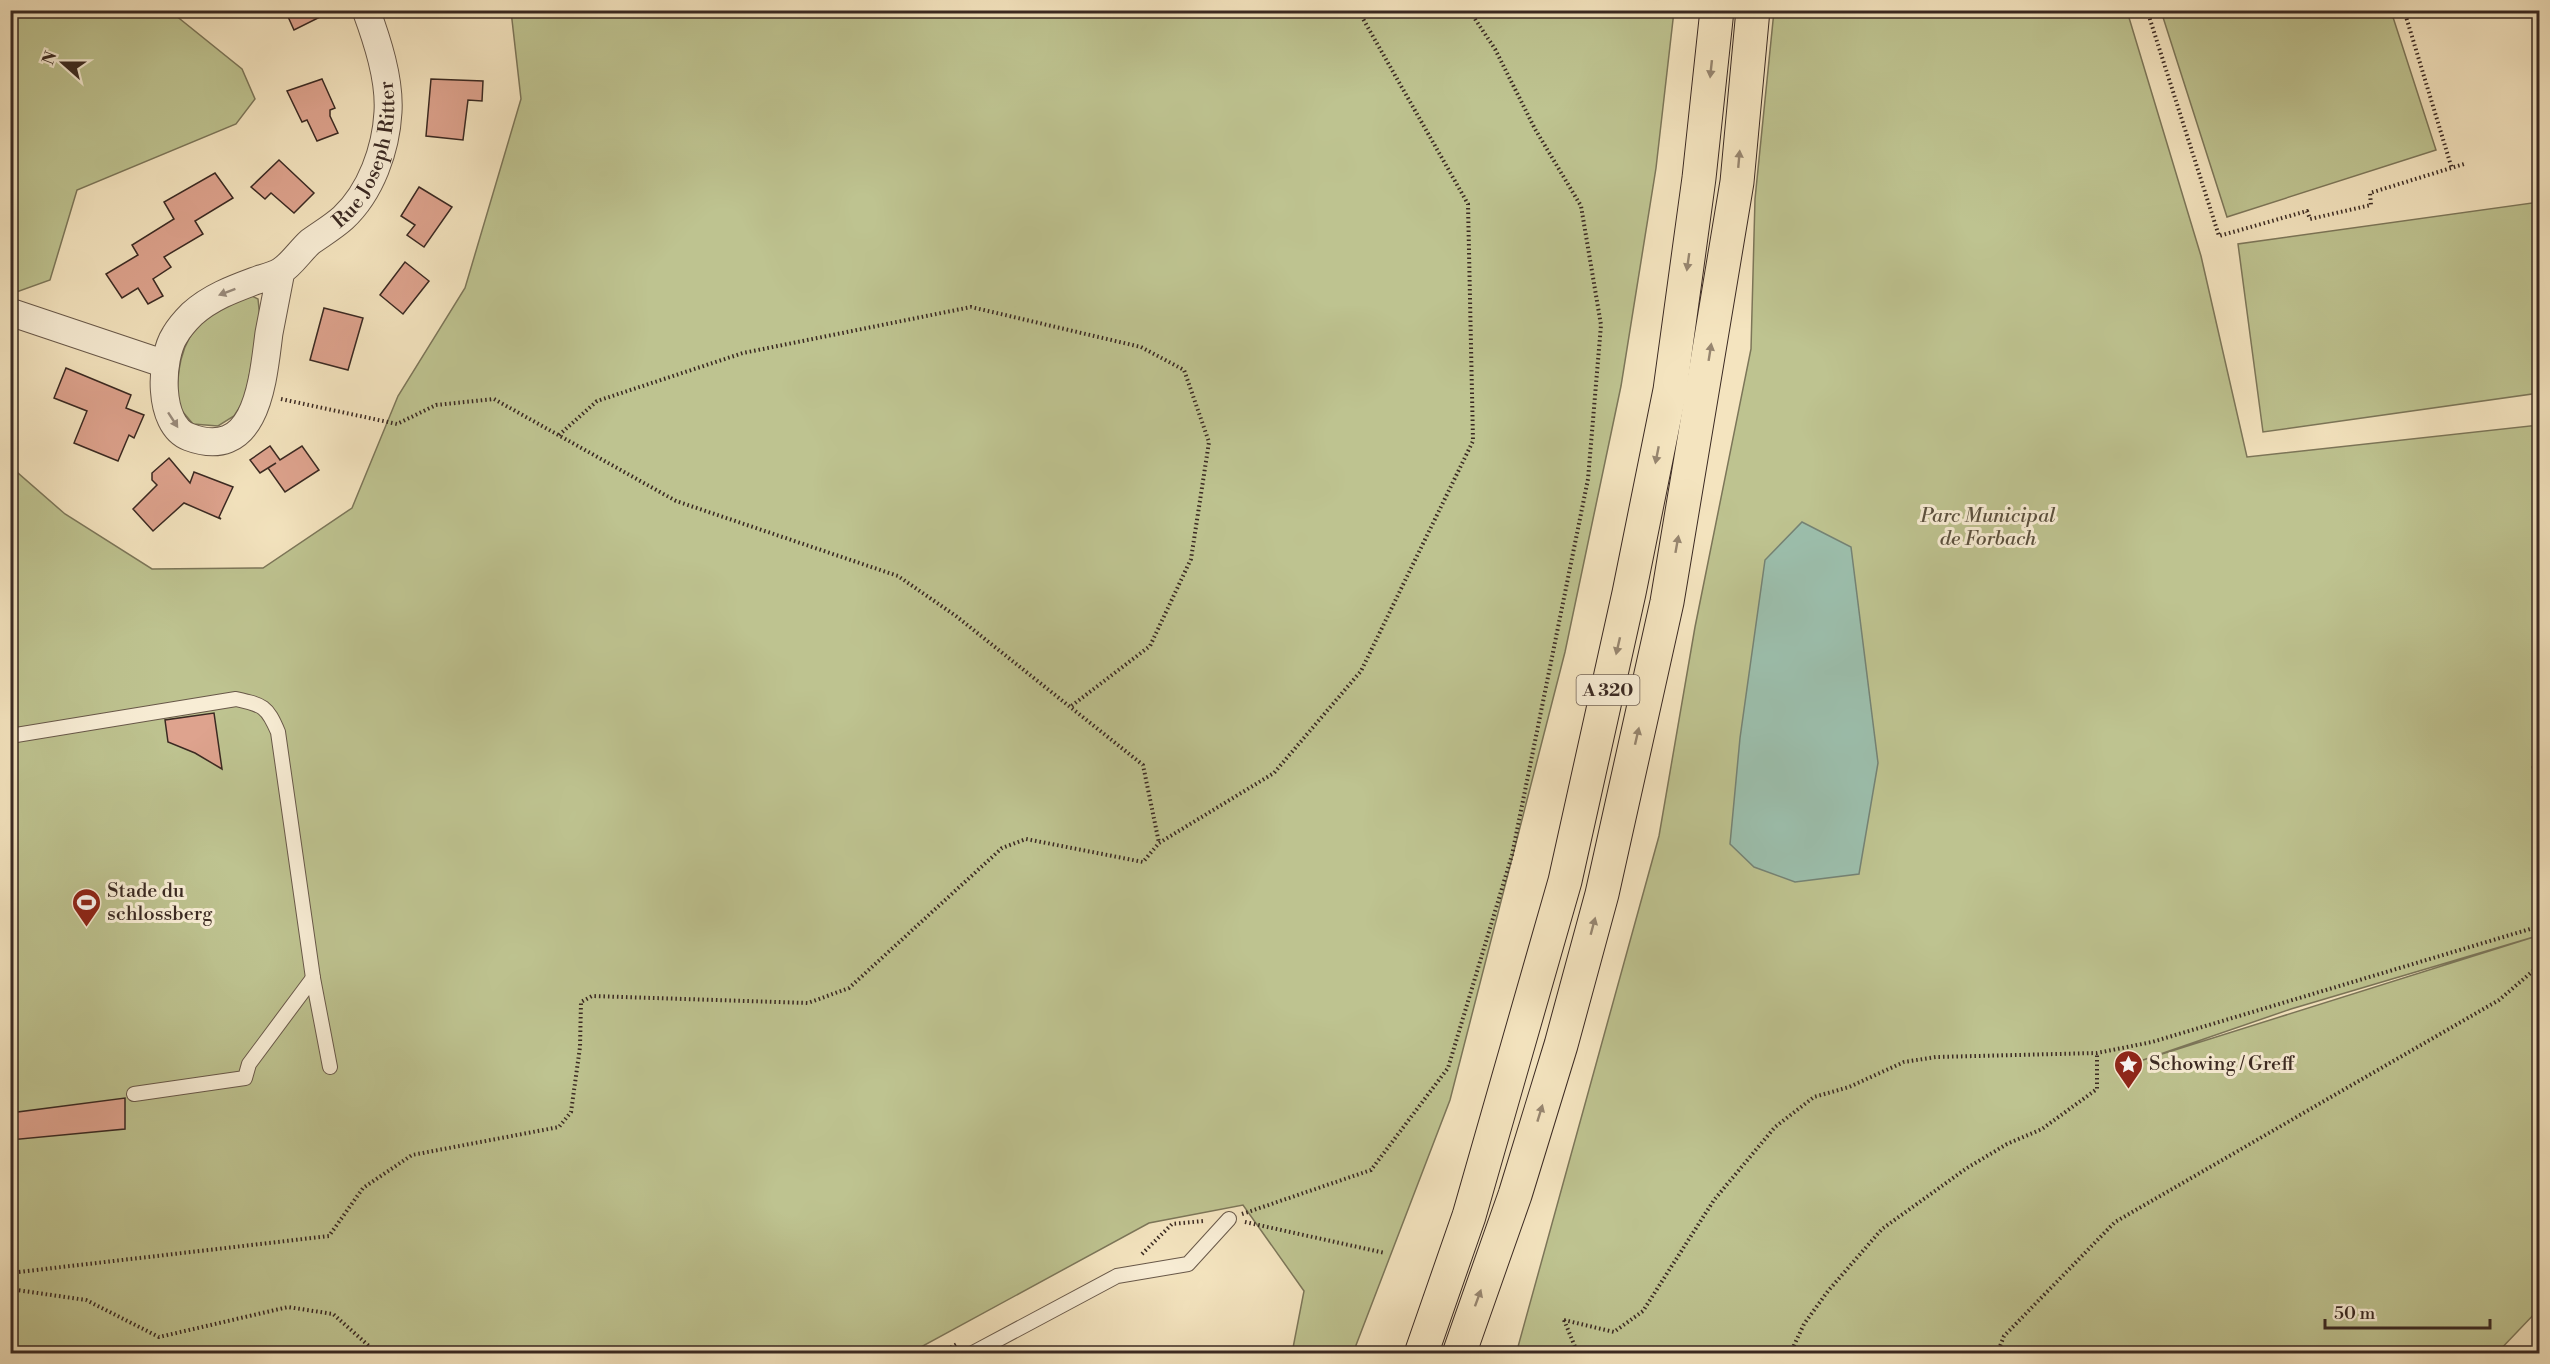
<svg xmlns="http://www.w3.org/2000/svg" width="2550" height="1364" font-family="'Libre Bodoni',serif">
<rect width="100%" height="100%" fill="#f4e4bf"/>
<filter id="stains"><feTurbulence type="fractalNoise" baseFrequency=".00333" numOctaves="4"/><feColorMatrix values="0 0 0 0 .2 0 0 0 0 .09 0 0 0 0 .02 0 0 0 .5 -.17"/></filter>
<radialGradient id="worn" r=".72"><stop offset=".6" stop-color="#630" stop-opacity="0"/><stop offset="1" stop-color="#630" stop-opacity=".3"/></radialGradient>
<g fill="#bec390" stroke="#7c7659" stroke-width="1.5" fill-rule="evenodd">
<path d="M11,10L170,11L242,69L255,99L236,124L77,190L50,280L11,294Z"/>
<path d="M511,11H1674L1656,168L1621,386L1565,652L1450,1100L1353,1353H1292L1304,1291L1243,1205L1149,1223L910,1353H11V467L65,514L152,569L263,568L352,508L398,396L465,288L521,99Z"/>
<path d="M1774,11H2127L2201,256L2247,457L2539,425L2540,765L2532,767L2540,791L2539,1309L2496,1354H1516L1659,836L1695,627L1751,349L1755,199ZM2537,936L2143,1060L2291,1009Z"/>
<path d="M2161,11H2391L2436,150L2227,217Z"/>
<path d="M2539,202V393L2263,432L2238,244Z"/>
<path d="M248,294L258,299L260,318L245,399L234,416L218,426L193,424L177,405C177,375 179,342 203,321C215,310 234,302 248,294Z"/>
</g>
<path fill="#9cbfad" stroke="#758375" stroke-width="1.5" d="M1802,522L1851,547L1878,763L1859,874L1795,882L1754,867L1730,844L1740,738L1765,560Z"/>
<g fill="#dea38e" stroke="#3a2922" stroke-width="1.5">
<path d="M285,10H334L294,30Z"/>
<path d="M322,79L335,108L330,110V116L338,133L317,141L307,120L302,122L287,91Z"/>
<path d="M431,79L483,81L482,101L468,100L463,140L426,136Z"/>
<path d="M279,160L314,193L294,213L271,193L265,199L251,187Z"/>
<path d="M215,173L233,198L195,221L203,234L164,257L171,267L153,279L163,296L148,304L138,288L122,298L106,274L138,255L132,245L174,219L164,202Z"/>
<path d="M419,187L452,207L424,247L407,235L415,225L401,216Z"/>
<path d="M405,262L429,281L403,314L380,295Z"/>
<path d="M324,308L363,318L348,370L310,360Z"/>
<path d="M66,368L131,395L126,408L144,415L134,438L129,435L118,461L74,443L87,411L54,398Z"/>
<path d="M270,446L280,460L302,446L319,470L285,492L268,468L276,463L260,473L250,460Z"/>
<path d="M169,458L190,483L194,472L233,487L219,517L221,519L184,503L153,531L133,509L157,485L152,480V473Z"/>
<path d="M214,713L222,769L195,753L168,742L165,720Z"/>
<path d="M125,1098V1129L10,1140V1113Z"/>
</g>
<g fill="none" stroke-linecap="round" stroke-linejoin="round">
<defs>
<g id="service">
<path d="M10,736L236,699C263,705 267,706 278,732L313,978L330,1067"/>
<path d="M134,1094L245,1078L249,1064L313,978"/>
<path d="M971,1354L1117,1276L1188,1264L1229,1219"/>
</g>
<g id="minor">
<path id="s1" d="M281,271C277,292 273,313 269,333C263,378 258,463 189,437C157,425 160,358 175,335C179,328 186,320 192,314C212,296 236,288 260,279C267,277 275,275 281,271C292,264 300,251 310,242C321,234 333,227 343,218C371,192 386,149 388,112C390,79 377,40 366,10"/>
<path d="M10,312L165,364"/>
</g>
<g id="motorway">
<path d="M1421,1354L1469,1216L1565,881L1629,593L1670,390L1699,178L1717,10"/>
<path d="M1459,1354L1515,1195L1561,1045L1602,894L1667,602L1737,182L1753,10"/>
</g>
</defs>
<use href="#service" stroke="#685849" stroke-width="16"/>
<use href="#minor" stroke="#685849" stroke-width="29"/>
<use href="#motorway" stroke="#3a2922" stroke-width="35"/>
<g stroke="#3a2922" stroke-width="4" stroke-dasharray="1.5 3" stroke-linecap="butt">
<path d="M2147,10L2219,236L2307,211L2310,219L2371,205L2370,193L2464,164"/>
<path d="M2404,10L2452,169"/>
<path d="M281,399L397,424L436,405L494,399L676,501L898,576L956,616L1143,765L1159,843"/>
<path d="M559,435L597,401L743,353L971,307L1141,347L1184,370L1209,442L1191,559L1150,646L1070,707"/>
<path d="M1242,1214L1371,1170L1448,1068L1512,855L1588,479L1601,325L1581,206L1535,129L1495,49L1469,10"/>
<path d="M1245,1222L1385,1253"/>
<path d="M1142,1254L1172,1224L1203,1221"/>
<path d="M10,1273L329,1236L363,1188L412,1155L559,1127L571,1112L580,1047L581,1002L592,996L808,1003L849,988L1002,848L1026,839L1143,862L1159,843L1274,773L1361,671L1473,441L1468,204L1358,10"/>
<path d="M10,1289L86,1300L159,1337L288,1307L333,1314L378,1354"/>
<path d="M1564,1320L1614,1332L1643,1311L1714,1200L1775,1127L1814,1097L1849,1087L1904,1062L1936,1057L2097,1053L2152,1042L2540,926"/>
<path d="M1564,1320L1578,1354"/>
<path d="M939,1354L957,1344"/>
<path d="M1790,1354L1804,1324L1828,1291L1882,1229L1967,1168L2007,1144L2042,1129L2097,1089V1053"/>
<path d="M1997,1354L2004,1336L2115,1222L2499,1000L2540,965"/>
</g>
<use href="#service" stroke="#f8edd5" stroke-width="14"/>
<use href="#minor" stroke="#f8edd5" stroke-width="27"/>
<use href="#motorway" stroke="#f4e4bf" stroke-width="33"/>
</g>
<defs><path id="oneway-solid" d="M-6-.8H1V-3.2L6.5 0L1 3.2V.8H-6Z" transform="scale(1.5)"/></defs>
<g fill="#978670">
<use href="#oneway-solid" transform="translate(1711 69) rotate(96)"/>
<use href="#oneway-solid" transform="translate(1739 159) rotate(-85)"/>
<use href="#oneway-solid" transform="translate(1688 262) rotate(98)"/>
<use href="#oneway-solid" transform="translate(1710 352) rotate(-81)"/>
<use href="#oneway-solid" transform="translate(1657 455) rotate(101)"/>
<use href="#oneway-solid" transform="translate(1677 544) rotate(-80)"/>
<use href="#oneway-solid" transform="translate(1618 646) rotate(103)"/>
<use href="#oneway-solid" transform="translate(1637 736) rotate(-77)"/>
<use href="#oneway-solid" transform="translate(1593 926) rotate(-75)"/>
<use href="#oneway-solid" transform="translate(1540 1113) rotate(-73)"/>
<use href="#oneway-solid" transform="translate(1478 1298) rotate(-70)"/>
</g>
<g fill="#998b7c">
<use href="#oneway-solid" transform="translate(227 292) rotate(159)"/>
<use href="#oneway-solid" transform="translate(173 420) rotate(57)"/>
</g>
<defs>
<symbol id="stadium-pin" viewBox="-11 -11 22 30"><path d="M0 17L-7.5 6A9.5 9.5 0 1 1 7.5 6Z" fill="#8f2418" stroke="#f8edd5"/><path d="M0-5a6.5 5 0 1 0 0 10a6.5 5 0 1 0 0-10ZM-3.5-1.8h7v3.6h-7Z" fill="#fff"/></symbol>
<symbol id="sight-pin" viewBox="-11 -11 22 30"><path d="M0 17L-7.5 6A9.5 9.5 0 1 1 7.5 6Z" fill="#8f2418" stroke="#f8edd5"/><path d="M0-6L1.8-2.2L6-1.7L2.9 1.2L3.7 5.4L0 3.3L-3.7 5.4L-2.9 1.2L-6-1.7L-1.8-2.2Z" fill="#fff"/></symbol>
</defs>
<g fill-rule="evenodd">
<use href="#stadium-pin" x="70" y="886" width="33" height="45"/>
<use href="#sight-pin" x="2112" y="1048" width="33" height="45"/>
</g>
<g text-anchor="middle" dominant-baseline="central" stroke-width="6" stroke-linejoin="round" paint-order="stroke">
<rect fill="#f8edd5" stroke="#736458" stroke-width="1.5" x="1576.5" y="675" width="63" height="30" rx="4.5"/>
<g font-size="18" font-weight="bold" fill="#3a2922">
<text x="1608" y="690">A 320</text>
</g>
<g font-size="20" fill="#3a2922" stroke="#f8edd5">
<text stroke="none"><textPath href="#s1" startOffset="612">Rue Joseph Ritter</textPath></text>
</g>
<g font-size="20" font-style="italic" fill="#5b503e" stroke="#f8edd5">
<text x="1988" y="516">Parc Municipal<tspan x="1988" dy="23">de Forbach</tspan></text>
</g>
<g font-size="20" fill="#3a2922" stroke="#f8edd5" text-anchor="start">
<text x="107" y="891">Stade du<tspan x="107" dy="23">schlossberg</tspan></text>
<text x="2149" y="1064">Schowing / Greff</text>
</g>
</g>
<rect width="2550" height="1364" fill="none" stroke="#f4e4bf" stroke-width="36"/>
<rect x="12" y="12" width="2526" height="1340" fill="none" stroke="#3a2922" stroke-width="3"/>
<rect x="18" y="18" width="2514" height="1328" fill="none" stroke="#3a2922" stroke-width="1.5"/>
<g transform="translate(63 63) rotate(291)" stroke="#f8edd5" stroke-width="4.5" paint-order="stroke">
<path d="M0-4.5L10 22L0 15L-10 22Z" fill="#3a2922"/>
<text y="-9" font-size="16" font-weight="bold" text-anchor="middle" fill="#3a2922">N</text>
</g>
<path d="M2325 1319v9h165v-9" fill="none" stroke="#3a2922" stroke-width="3"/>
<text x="2334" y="1319" font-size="18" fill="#3a2922" stroke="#f8edd5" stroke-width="4.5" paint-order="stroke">50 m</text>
<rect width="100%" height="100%" filter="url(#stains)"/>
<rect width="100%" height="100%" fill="url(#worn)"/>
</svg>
